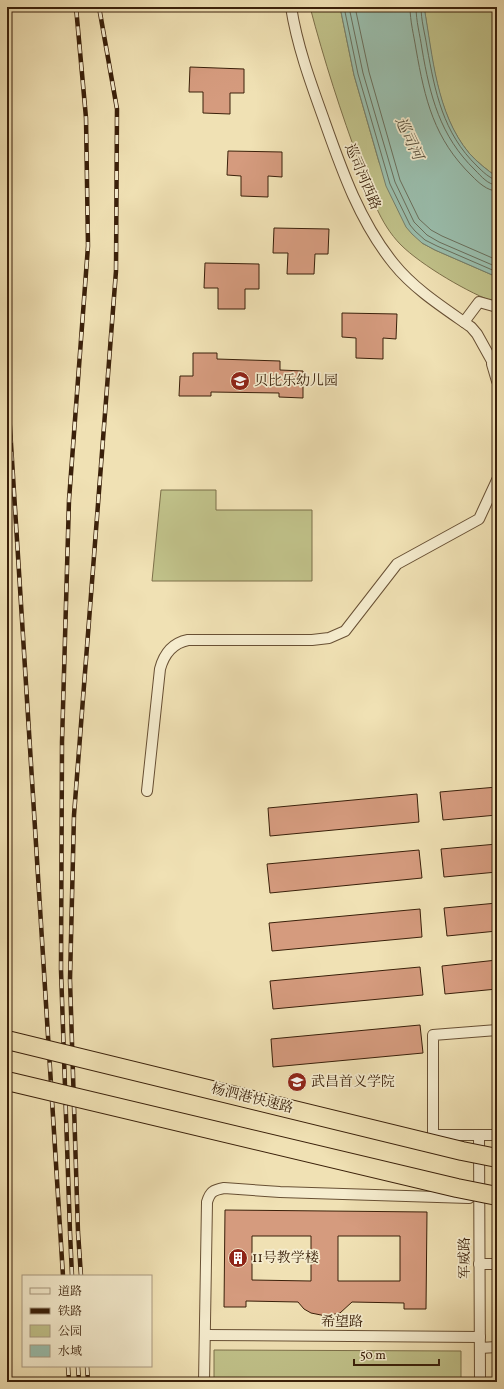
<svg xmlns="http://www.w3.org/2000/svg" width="504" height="1389" font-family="Vollkorn,'Noto Serif SC',serif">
<rect width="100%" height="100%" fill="#f0e1b4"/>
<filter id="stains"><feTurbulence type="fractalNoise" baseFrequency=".005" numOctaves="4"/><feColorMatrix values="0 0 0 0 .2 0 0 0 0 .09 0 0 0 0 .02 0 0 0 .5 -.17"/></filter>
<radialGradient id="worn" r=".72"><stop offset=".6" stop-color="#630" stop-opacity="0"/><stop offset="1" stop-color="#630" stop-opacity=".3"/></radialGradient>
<g fill="#c0c189" stroke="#7d704a">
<path d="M310,7H340L354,75L379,162L422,243L435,250L497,277V303C470,294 421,265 401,245C379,223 370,192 360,164C341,113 324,60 310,7Z"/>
<path d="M424,7H497V177C487,170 477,162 469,153C436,114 432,55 424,7Z"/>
<path d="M161,490H216V510H312V581H152Z"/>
<path d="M214,1350L461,1351V1382H214Z"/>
</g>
<path fill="#9abead" stroke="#747f6c" d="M340,7H424C433,56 436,113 469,153C477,162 487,170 497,177V277L435,250L422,243L412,234L406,227L386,186L354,75Z"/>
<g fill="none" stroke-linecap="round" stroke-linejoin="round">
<g stroke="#6a6f5c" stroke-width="1">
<path d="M344,7L358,74L390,184L410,225L415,231L425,240L437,246L497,272"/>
<path d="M349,7L363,73L395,182L414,222L427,235L439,242L497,267"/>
<path d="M355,7L369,72L400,180L419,219L431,230L442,236L497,260"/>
<path d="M410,7C410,21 414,36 416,49C425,100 434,139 472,176C478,182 487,191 497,191"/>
<path d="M416,7C416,21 420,35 422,49C430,96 440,136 475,170C481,176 488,185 497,185"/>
<path d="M421,7C421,20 425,34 427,47C435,92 443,133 477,166C482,171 490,179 497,180"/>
</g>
</g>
<g fill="#d59b7e" stroke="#3a200a" fill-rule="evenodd">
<path d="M190,67L244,69V93H230V114L203,113V92H189Z"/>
<path d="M228,151L282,152V177L268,176V197L241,196V176L227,175Z"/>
<path d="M274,228L329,229L328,254H315L314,274H287L288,253H273Z"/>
<path d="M205,263L259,264V289H245V309H218V288H204Z"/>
<path d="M342,313L397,314L396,339L383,338V359L356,358V338L342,337Z"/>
<path d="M193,353H217V359L280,361V370L303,371V398L279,397V393L211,392V396H179L180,376H193Z"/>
<path d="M497,787V815L443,820L440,792Z"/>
<path d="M417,794L419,822L270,836L268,808Z"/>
<path d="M497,844V872L444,877L441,849Z"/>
<path d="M419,850L422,878L270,893L267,864Z"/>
<path d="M497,903V931L447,936L444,908Z"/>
<path d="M420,909L422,937L272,951L269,923Z"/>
<path d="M497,960V989L445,994L442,966Z"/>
<path d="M420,967L423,995L273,1009L270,981Z"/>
<path d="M420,1025L423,1053L273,1067L271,1039Z"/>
<path d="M225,1210L427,1212L426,1309H404V1303L352,1302L340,1313L326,1316L311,1313L304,1309L298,1302L246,1301V1307H224ZM252,1236H311V1281L252,1280ZM338,1236H400V1281H338Z"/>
</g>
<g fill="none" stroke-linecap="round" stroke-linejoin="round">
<defs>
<g id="street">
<path d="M291,7C297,45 310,81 323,117C341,168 359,221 394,264C414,289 444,308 471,327L477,334L497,370"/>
<path d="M464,322L479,302L497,307"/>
<path d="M492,364L497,381"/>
<path d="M147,791L160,669C164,654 173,643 188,640H312L329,638L345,631L397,564L479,519L497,480"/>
<path d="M497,1030L433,1035V1135H497"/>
<path d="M479,1135L480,1382"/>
<path d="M479,1264H497"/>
<path d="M205,1335L480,1337"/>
<path d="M480,1348L497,1347"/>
<path d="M204,1382L207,1202C210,1192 213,1190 224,1188L280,1192L469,1198"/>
</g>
</defs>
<use href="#street" stroke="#685034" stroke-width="12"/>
<use href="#street" stroke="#f5ecce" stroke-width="10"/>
<defs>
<g id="rail">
<path d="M7,380L63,1276"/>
<path d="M72,1276L70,1232L61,970L62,742L69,500L88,246L86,118L76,7"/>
<path d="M81,1276L78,1232L70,980L74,815L116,271L117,109L99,7"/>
<path d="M68,1366L69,1382"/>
<path d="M78,1366L79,1382"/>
<path d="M87,1366L88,1382"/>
</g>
</defs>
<use href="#rail" stroke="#3a200a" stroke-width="4.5"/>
<use href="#rail" stroke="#f5ecce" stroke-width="3" stroke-dasharray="9" stroke-linecap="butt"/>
<defs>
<g id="highway-bridge">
<path d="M7,1040L462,1151L497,1158"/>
<path d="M7,1081L457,1188L497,1196"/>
</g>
</defs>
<use href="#highway-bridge" stroke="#3a200a" stroke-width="20" stroke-linecap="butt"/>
<use href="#highway-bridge" stroke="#f0e1b4" stroke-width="18"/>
</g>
<defs>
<symbol id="school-disc" viewBox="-11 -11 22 22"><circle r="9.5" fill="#8f2418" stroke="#f5ecce"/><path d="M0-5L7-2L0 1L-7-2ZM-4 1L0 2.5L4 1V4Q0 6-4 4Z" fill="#fff"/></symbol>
<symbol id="university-disc" viewBox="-11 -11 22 22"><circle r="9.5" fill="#8f2418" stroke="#f5ecce"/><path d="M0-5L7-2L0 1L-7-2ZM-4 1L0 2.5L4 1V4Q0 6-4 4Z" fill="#fff"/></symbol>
<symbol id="building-disc" viewBox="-11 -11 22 22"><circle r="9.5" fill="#8f2418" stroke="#f5ecce"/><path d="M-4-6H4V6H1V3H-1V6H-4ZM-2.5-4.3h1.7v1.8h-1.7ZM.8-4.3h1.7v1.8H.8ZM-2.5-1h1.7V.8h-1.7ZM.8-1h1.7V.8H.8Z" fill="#fff"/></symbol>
</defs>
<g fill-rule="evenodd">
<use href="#school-disc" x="229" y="370" width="22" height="22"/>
<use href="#university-disc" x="286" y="1071" width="22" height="22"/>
<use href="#building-disc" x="227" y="1247" width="22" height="22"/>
</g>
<g text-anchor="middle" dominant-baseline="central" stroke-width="3.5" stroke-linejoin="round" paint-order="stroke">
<g font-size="14" fill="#3a200a" stroke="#f5ecce">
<text transform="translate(362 177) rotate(67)">巡司河西路</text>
<text transform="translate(252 1099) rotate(14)">杨泗港快速路</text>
<text transform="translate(465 1258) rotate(-90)">军威路</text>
<text x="342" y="1322">希望路</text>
</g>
<g font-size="14" fill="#3a200a" stroke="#f5ecce" text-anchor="start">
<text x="254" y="381">贝比乐幼儿园</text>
<text x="311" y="1082">武昌首义学院</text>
<text x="252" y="1258">11号教学楼</text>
</g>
<g font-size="15" font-style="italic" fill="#574f3b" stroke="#f5ecce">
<text transform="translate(408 139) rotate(65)">巡司河</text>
</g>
</g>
<rect width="504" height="1389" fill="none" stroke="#f0e1b4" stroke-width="24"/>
<rect x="8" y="8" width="488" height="1373" fill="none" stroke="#3a200a" stroke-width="2"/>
<rect x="12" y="12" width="480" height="1365" fill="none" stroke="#3a200a"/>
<rect x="22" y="1275" width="130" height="92" fill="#f5ecce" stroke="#aa9a80"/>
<rect x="30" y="1288" width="20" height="6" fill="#f5ecce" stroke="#aa9a80"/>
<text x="58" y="1295" font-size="12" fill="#3a200a">道路</text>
<rect x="30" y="1308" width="20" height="6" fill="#3a200a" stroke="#aa9a80"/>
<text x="58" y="1315" font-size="12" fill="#3a200a">铁路</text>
<rect x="30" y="1325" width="20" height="12" fill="#c0c189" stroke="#aa9a80"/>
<text x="58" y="1335" font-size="12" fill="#3a200a">公园</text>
<rect x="30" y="1345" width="20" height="12" fill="#9abead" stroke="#aa9a80"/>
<text x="58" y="1355" font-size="12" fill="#3a200a">水域</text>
<path d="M354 1359v6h85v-6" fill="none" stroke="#3a200a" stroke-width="2"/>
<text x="360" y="1359" font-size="12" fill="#3a200a" stroke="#f5ecce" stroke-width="3" paint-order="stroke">50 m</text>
<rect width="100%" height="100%" filter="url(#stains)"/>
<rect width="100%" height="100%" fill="url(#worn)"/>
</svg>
